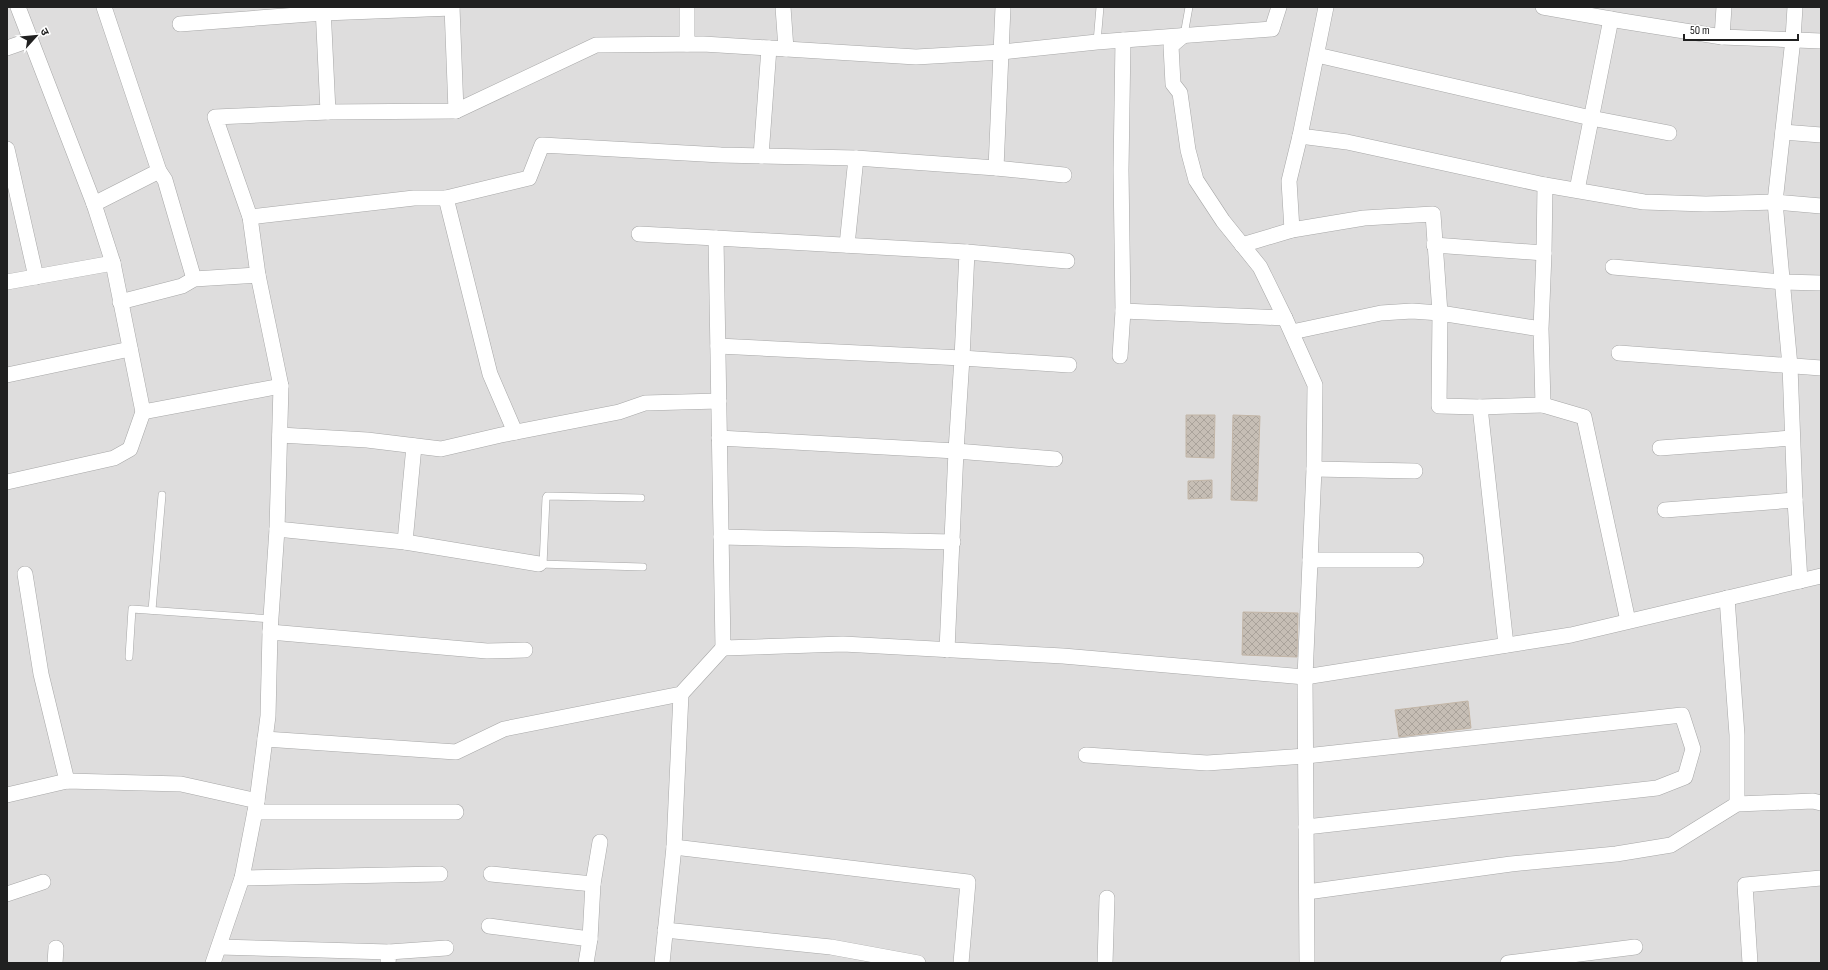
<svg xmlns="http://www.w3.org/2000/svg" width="1828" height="970" font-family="'Sofia Sans Condensed','Noto Sans Devanagari',sans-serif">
<defs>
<pattern id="building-cross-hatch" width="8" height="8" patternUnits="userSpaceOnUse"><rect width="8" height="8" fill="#c6beb5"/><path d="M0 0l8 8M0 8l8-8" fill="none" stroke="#aaa39b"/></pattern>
</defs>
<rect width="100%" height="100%" fill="#f1eee6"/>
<rect fill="#dedddd" x="7" y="7" width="1814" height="956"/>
<g fill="url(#building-cross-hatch)" stroke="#c3b6a7">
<path d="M1186,415H1215L1214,458L1186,457Z"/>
<path d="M1233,415L1260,416L1257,501L1231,500Z"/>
<path d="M1212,480V498L1188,499V481Z"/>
<path d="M1243,612L1298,613L1297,657L1242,655Z"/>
<path d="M1468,701L1471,728L1399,737L1395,710Z"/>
</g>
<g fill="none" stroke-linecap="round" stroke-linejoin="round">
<defs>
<g id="service">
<path d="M1184,35L1189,7"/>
<path d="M1097,42L1100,7"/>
<path d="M539,564L643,567"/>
<path d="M543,565L546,498L547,496L641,498"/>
<path d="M152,610L162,495"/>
<path d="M129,657L132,609L272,619"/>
</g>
<g id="minor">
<path d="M18,7L94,204L113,263L143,412L281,386"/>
<path d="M104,7L159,171L165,180L194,279"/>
<path d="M323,7L328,112"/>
<path d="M452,7L456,111"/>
<path d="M783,7L786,49"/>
<path d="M1326,7L1300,136L1347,142L1545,185"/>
<path d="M1543,7L1622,21L1722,37"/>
<path d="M1724,7L1722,37L1821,41"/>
<path d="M1795,7L1793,39L1775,202L1821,206"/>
<path d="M180,24L324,13L452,8"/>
<path d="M1184,35L1171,46L1173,84L1180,93L1188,150L1196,180L1223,221L1260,267L1285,318L1315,385L1314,469L1305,677L1307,963"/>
<path d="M1123,40L1121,170L1123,311L1285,318"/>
<path d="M687,44V7"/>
<path d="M7,48L30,40"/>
<path d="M1317,55L1591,118L1669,133"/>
<path d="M1783,132L1821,135"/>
<path d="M7,149L36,277"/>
<path d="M761,156L769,48"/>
<path d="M996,168L1003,7"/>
<path d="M1577,190L1611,19"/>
<path d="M446,198L490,374L515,432"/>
<path d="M94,204L159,171"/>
<path d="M250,217L414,198H446L529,178L542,145L721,155L856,158L996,168L1064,175"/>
<path d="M1292,230L1289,181L1300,136"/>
<path d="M639,234L716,238"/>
<path d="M847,245L856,158"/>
<path d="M1242,245L1292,230L1364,218L1433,214L1440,313L1412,311L1381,313L1292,332"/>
<path d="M1434,245L1544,253L1545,185L1644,202L1706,204L1775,202L1790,366L1795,500L1800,581"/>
<path d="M967,252L1067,261"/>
<path d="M1613,267L1782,282L1821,283"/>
<path d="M7,282L113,263"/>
<path d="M120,302L182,286L194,279L258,275"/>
<path d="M1541,329L1440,313L1439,406L1480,407L1543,405L1541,329L1544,253"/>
<path d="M718,346L962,358L956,451L719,438"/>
<path d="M1619,353L1821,368"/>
<path d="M1120,356L1123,311"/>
<path d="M1069,365L962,358L967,252L716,238L723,648L843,644L1063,656L1305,677L1571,635L1821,576"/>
<path d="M7,375L130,349"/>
<path d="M1543,405L1584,417L1628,621"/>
<path d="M1480,407L1506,645"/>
<path d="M280,435L367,440L441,449L501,435L619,412L645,403L719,401"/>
<path d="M1660,448L1792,438"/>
<path d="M1314,469L1415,471"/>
<path d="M7,482L114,458L130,449L143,412"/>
<path d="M1665,510L1795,500"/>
<path d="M277,529L405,542L539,564"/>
<path d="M721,537L953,542"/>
<path d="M405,542L414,446"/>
<path d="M1310,560H1416"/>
<path d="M25,574L41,674L67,781"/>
<path d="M1727,598L1737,735V804"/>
<path d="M270,632L487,651L525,650"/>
<path d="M947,650L956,451L1055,459"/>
<path d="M265,739L456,752L504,729L681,694L723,648"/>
<path d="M1086,755L1207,763L1306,756L1682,715L1693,749L1685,777L1657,788L1306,827"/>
<path d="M7,795L67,781L181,784L257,801"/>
<path d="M255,812H456"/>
<path d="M674,847L968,882L961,963"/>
<path d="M491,874L593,884"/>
<path d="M242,878L440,874"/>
<path d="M1307,892L1511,864L1616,854L1671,845L1737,804L1813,801L1821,803"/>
<path d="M7,894L43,882"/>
<path d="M489,926L590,939"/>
<path d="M665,930L831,947L918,963"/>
<path d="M219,947L389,952"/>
<path d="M55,963L56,948"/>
<path d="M213,963L242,878L257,801L268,716L270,632L277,529L281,386L258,275L250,217L215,117L328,112L456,111L596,45L703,44L916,57L1002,52L1097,42L1272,29L1279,7"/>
<path d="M388,963L389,952L446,948"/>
<path d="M586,963L590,939L593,884L600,842"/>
<path d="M662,963L674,847L681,694"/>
<path d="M1105,963L1107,898"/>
<path d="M1508,963L1635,947"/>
<path d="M1750,963L1745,885L1821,878"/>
</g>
</defs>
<use href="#service" stroke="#a7a7a7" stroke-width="8"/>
<use href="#minor" stroke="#a7a7a7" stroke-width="16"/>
<use href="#service" stroke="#fff" stroke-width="7"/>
<use href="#minor" stroke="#fff" stroke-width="15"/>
</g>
<rect width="1828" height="970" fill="none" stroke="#202020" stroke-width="16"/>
<g transform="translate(36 36) rotate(63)" stroke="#ffffff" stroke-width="3" paint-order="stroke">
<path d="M0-3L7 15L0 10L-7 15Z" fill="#202020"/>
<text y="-6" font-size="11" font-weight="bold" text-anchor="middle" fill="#202020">उ</text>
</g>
<path d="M1684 34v6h114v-6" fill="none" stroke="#202020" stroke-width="2"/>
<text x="1690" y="34" font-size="12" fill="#202020" stroke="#ffffff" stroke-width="3" paint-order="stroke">50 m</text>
</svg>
